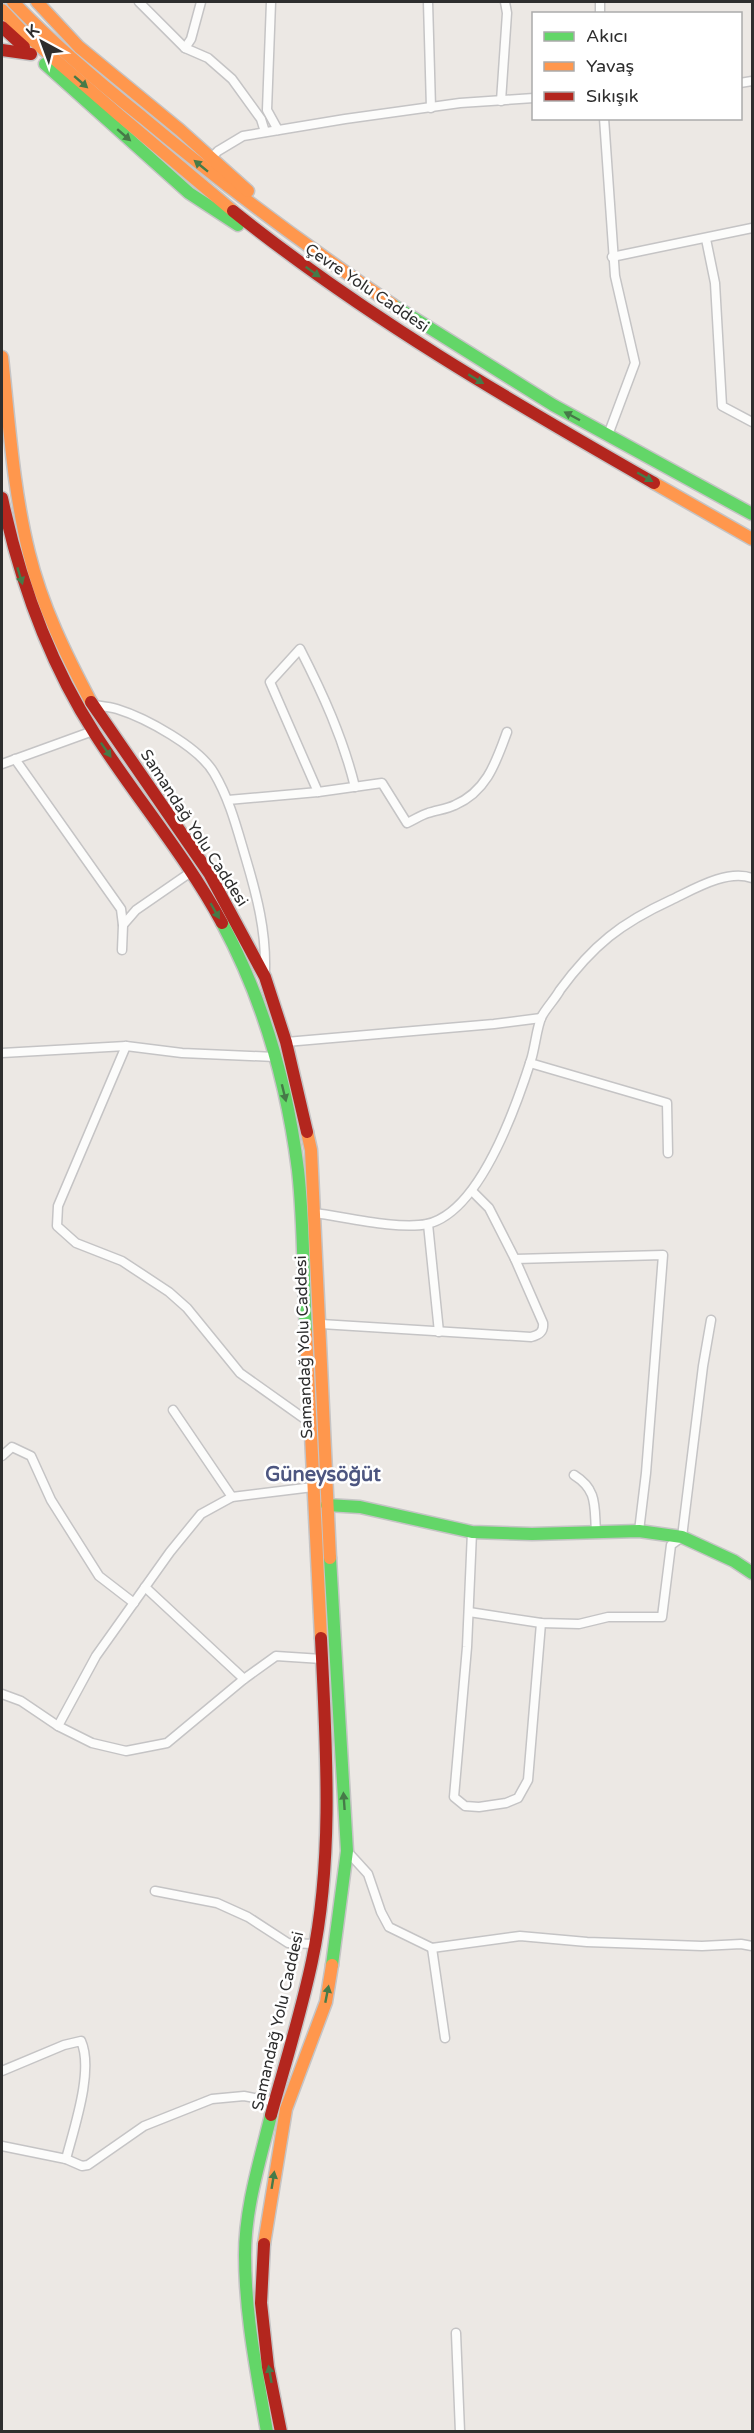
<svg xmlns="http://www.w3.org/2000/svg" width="754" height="2433" font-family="'Varela Round',sans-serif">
<rect width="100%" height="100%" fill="#ece8e4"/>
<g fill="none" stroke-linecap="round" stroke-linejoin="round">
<defs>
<g id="street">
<path d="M139,2L185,48L208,58L232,79L261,119L265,132"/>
<path d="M271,2L267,110L278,130"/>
<path d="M428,2L431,108"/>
<path d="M600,2V14"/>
<path d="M185,48L191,39L201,2"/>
<path d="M740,83L752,81"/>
<path d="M501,101L507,13L505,2"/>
<path d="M604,118L615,276L635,363L608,435"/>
<path d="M211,158L218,151L243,136L345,119L460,103L534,98"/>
<path d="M706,239L715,283L722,406L752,422"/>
<path d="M612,257L752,228"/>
<path d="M94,705C101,706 110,707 117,709C146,718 199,747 214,773C230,800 237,829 246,859C257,896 266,931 265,970"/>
<path d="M15,759L121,909L123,925"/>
<path d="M2,764L93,731"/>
<path d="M318,792L270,682L300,649C323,694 343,738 355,787"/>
<path d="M228,800L318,792L382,783L407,823C414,820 421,815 428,813C437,810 447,809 455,805C487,791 496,762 507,732"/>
<path d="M122,950L123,925L136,910L191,872"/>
<path d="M286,1042L494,1024L541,1018"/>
<path d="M126,1046L58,1206L57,1226L76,1243L122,1261L169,1292L187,1308L240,1373L309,1422"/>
<path d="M2,1053L126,1046L182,1053L275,1057"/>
<path d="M530,1063L667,1103L668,1153"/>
<path d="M472,1191L489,1208L515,1259L663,1255L646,1473L639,1531"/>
<path d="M315,1213C345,1217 399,1230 427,1224C480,1212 516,1107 531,1060C535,1048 537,1025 542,1016C547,1007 555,999 560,990C593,945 621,923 671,900C694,889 727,869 752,878"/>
<path d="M428,1224L439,1332"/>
<path d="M321,1324L531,1337C539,1335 544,1332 543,1323L515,1259"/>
<path d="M173,1410L232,1497"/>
<path d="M2,1456L12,1447L31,1456L51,1500L99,1576L134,1603"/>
<path d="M574,1475C598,1490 594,1506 596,1531"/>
<path d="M472,1532L467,1647L454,1797L465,1806L479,1807L506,1803L518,1798L528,1780L541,1623"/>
<path d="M145,1587L244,1679"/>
<path d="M469,1612L541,1623L579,1624L608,1617H662L671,1545L682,1537L703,1366L711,1320"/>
<path d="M2,1694L21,1701L58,1726L92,1743L126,1751L167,1743L244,1679L276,1656L322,1659"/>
<path d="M58,1726L96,1656L170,1552L201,1514L232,1497L313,1487"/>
<path d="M347,1851L368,1874L381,1912L389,1927L432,1948L520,1936L587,1942L702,1946L741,1944L752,1946"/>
<path d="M155,1891L217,1903L248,1917L288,1943L314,1944"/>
<path d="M432,1948L445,2038"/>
<path d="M2,2071L64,2045L81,2041C94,2070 74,2128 66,2159"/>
<path d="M2,2146L66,2159L82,2166L88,2165L144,2126L212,2099L244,2096L276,2102"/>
<path d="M456,2333L460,2432"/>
</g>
<g id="fast">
<path d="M45,64L189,193L238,225"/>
<path d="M393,305L553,405L752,514"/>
<path d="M222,923C263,999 287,1084 298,1170C304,1223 303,1279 306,1333"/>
<path d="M327,1505L360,1507L472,1532L532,1534L639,1531L682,1537L734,1561L752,1573"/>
<path d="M330,1558L347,1851L332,1965"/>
<path d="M267,2432C257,2373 245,2315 245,2255C245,2207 260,2161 271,2115"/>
</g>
<g id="slow">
<path d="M13,2C53,44 97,81 142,117C222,184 306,246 393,305"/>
<path d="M37,2L79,47L180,130L248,191"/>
<path d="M2,10L21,30L119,115L233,211"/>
<path d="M2,357C9,422 13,489 29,553C42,606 66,655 91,702"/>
<path d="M654,483L752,539"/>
<path d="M307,1132L311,1150L330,1558"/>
<path d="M306,1333L321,1638"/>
<path d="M264,2244L286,2109L326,2002L332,1965"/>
</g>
<g id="jam">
<path d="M2,27L24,47"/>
<path d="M2,50L31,54"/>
<path d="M233,211C364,316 509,400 654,483"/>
<path d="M2,498C20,582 48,661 95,734C136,798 186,856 222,923"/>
<path d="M91,702L209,873L265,977L286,1042L307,1132"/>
<path d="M271,2115C285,2064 301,2013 312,1961C334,1858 326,1742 321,1638"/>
<path d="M264,2244L261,2303L268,2367L281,2432"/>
</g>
</defs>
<use href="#street" stroke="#c5c4c5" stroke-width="11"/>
<use href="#fast" stroke="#c5c4c5" stroke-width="15"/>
<use href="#slow" stroke="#c5c4c5" stroke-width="15"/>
<use href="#jam" stroke="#c5c4c5" stroke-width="15"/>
<use href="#street" stroke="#fcfcfb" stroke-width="8"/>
<use href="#fast" stroke="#63d668" stroke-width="12"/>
<use href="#slow" stroke="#ff974d" stroke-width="12"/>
<use href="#jam" stroke="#b3261e" stroke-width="12"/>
</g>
<defs><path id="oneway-solid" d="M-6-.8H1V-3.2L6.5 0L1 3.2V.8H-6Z" transform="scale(1.5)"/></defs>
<g fill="#467a48">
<use href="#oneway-solid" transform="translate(81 82) rotate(41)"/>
<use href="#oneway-solid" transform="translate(124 135) rotate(41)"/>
<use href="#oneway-solid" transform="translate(201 166) rotate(-141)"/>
<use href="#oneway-solid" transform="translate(313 272) rotate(35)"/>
<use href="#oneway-solid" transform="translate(476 379) rotate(31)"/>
<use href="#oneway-solid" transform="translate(572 416) rotate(-152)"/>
<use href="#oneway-solid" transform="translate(645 477) rotate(30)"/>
<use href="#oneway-solid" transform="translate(20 576) rotate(73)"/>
<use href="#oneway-solid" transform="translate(106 750) rotate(55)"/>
<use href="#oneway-solid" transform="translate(215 911) rotate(60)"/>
<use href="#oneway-solid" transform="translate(284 1093) rotate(76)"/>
<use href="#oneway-solid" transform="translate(344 1801) rotate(-94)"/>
<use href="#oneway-solid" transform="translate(327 1994) rotate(-79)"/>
<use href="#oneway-solid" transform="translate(273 2180) rotate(-81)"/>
<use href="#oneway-solid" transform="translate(270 2374) rotate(-100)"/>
</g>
<g text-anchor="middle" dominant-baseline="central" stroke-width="5" stroke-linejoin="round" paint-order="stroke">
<g font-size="16" fill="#2e2e2e" stroke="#fff">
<text transform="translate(367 288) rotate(34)">Çevre Yolu Caddesi</text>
<text transform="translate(194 828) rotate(57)">Samandağ Yolu Caddesi</text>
<text transform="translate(304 1347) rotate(-92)">Samandağ Yolu Caddesi</text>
<text transform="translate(278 2021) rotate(-77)">Samandağ Yolu Caddesi</text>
</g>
<g font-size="20" font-weight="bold" fill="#4d5680" stroke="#fff">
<text x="323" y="1475">Güneysöğüt</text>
</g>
</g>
<rect width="754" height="2433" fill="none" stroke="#2e2e2e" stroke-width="6"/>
<rect x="532" y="12" width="210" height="108" fill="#ffffff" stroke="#ababab" stroke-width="1.5"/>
<rect x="544" y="32" width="30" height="9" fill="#63d668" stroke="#ababab" stroke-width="1.5"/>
<text x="586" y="42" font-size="18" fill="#2e2e2e">Akıcı</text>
<rect x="544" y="62" width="30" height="9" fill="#ff974d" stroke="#ababab" stroke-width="1.5"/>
<text x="586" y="72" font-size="18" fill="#2e2e2e">Yavaş</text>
<rect x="544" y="92" width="30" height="9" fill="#b3261e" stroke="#ababab" stroke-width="1.5"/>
<text x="586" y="102" font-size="18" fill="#2e2e2e">Sıkışık</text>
<g transform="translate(42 42) rotate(319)" stroke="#ffffff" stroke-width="4.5" paint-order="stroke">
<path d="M0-4.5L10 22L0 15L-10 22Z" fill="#2e2e2e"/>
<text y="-9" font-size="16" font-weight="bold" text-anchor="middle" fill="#2e2e2e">K</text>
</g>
</svg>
